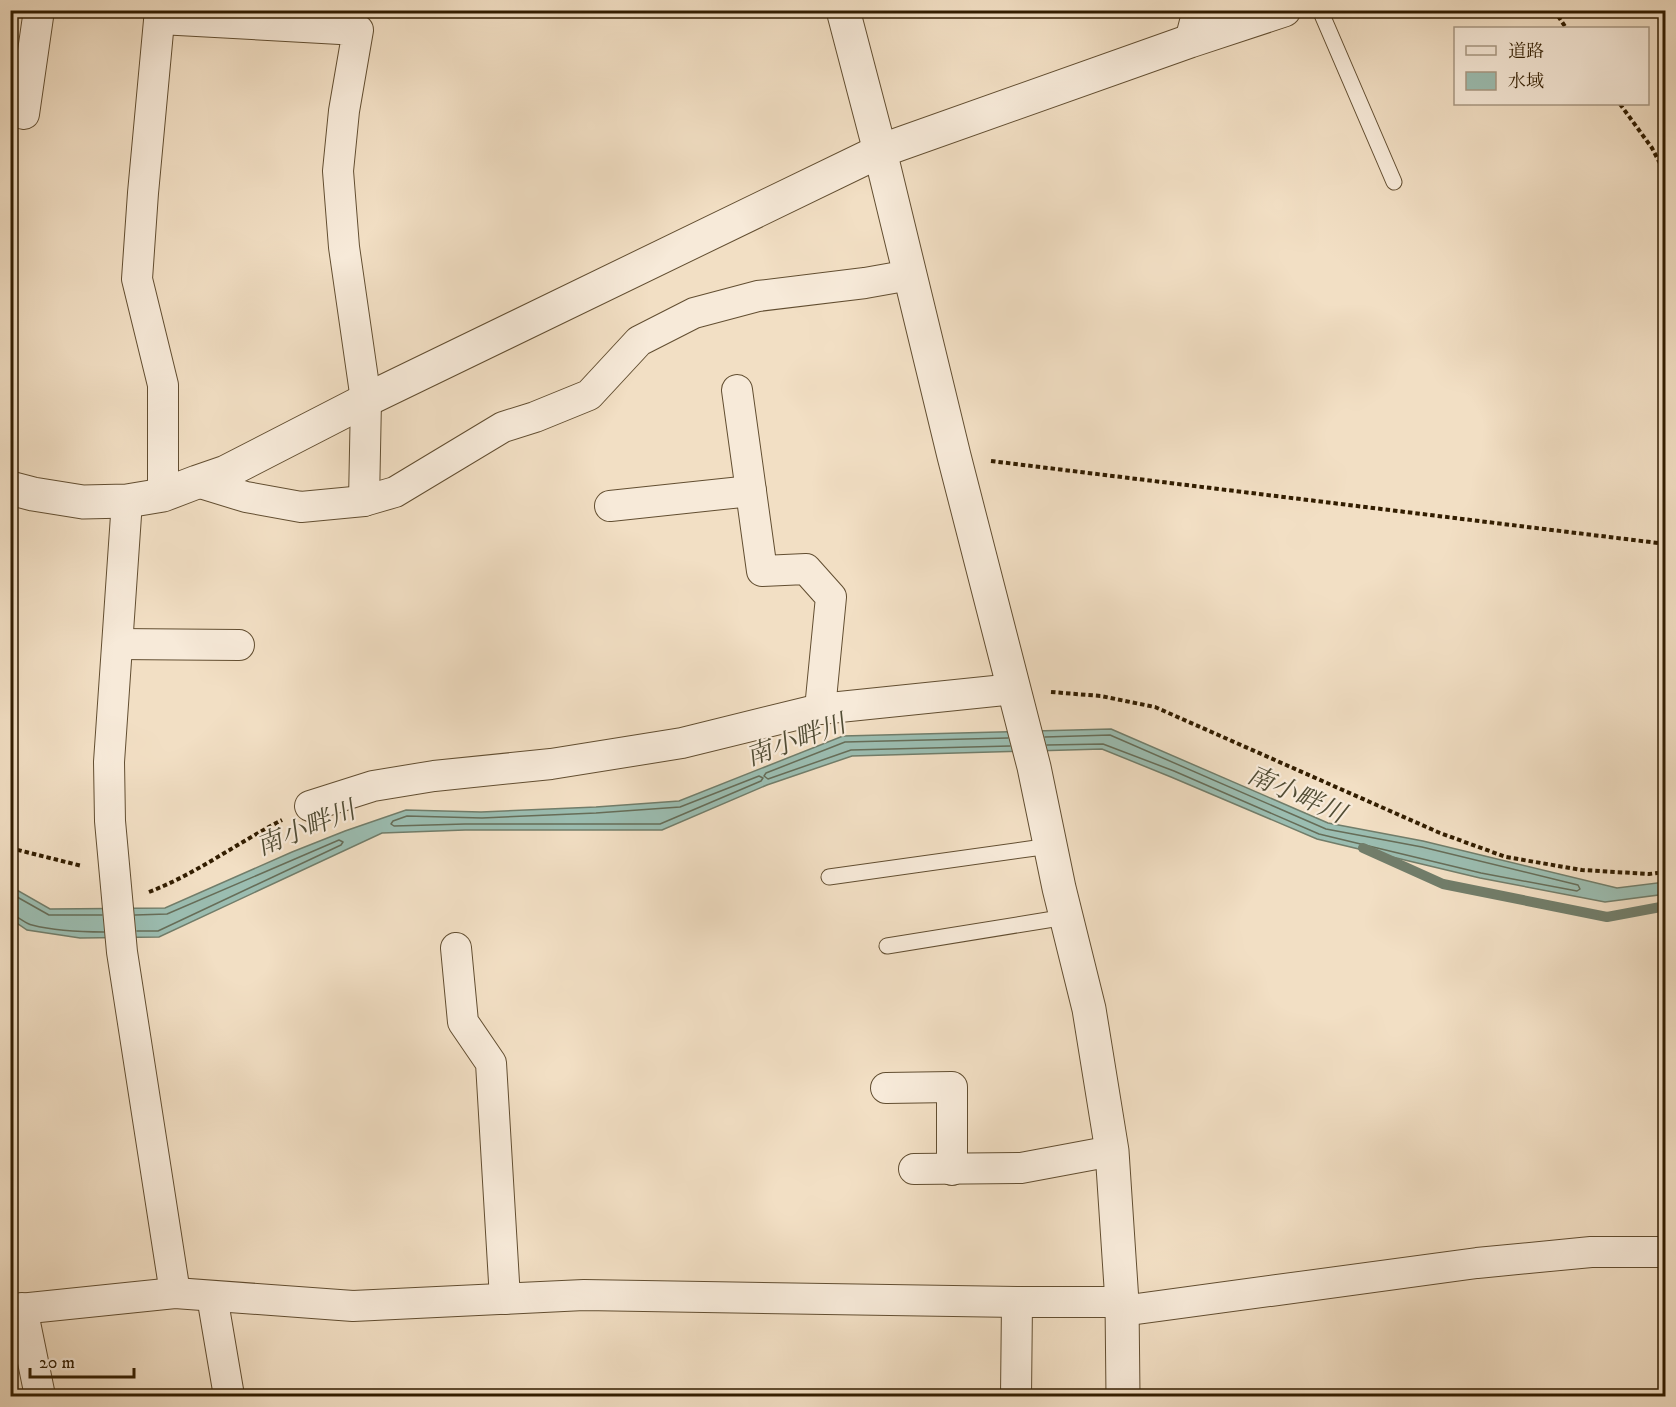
<svg xmlns="http://www.w3.org/2000/svg" width="1676" height="1407" font-family="'IM FELL DW Pica','Noto Serif JP',serif">
<rect width="100%" height="100%" fill="#f2dfc4"/>
<filter id="stains"><feTurbulence type="fractalNoise" baseFrequency=".00333" numOctaves="4"/><feColorMatrix values="0 0 0 0 .2 0 0 0 0 .09 0 0 0 0 .02 0 0 0 .5 -.17"/></filter>
<radialGradient id="worn" r=".72"><stop offset=".6" stop-color="#630" stop-opacity="0"/><stop offset="1" stop-color="#630" stop-opacity=".3"/></radialGradient>
<path fill="#9bbdb1" stroke="#717d6a" stroke-width="1.5" d="M1111,729L1328,823L1423,841L1617,888L1665,882L1666,894L1605,902L1480,878L1317,839L1171,777L1102,749L852,756L767,785L662,830H465L382,833L159,937L80,938L27,930L11,919L10,886L50,909L165,908L292,852L345,831L406,810L481,812L596,807L679,801L843,736Z"/>
<g fill="none" stroke-linecap="round" stroke-linejoin="round">
<g stroke="#666d58" stroke-width="1.5">
<path d="M1045,737L1110,735L1326,829L1422,847L1578,885L1580,889L1577,891L1481,873L1319,834L1174,771L1103,744L1047,745"/>
<path d="M1008,738L845,742L766,773L764,776L768,779L851,750L1010,746"/>
<path d="M759,776L763,778L761,781L660,824H465L394,826L391,824L393,821L407,816L482,818L596,813L680,807Z"/>
<path d="M10,893L49,915H102"/>
<path d="M10,915C19,916 24,923 32,925C55,931 80,932 104,932"/>
<path d="M135,915L167,914L339,840L343,842L341,845L158,931H137"/>
</g>
<path stroke="#717d6a" stroke-width="10" d="M1363,848L1443,884L1607,917L1666,906"/>
<defs>
<g id="service">
<path d="M1320,10L1394,182"/>
<path d="M829,877L1050,846"/>
<path d="M887,946L1066,917"/>
</g>
<g id="minor">
<path d="M160,10L143,193L137,279L163,385V495"/>
<path d="M160,19L358,30L344,111L338,171L344,247L366,400L364,501"/>
<path d="M1190,41L1198,10"/>
<path d="M24,114L39,10"/>
<path d="M737,390L762,571L806,569L831,597L820,709"/>
<path d="M197,482L246,497L301,507L364,501L395,492L503,427L535,417L589,395L639,341L694,313L758,296L865,283L910,275"/>
<path d="M127,501L109,762L110,821L122,952L175,1293"/>
<path d="M610,506L751,491"/>
<path d="M118,644L239,645"/>
<path d="M310,806L373,786L434,776L551,764L682,743L820,709L1014,689"/>
<path d="M456,948L463,1022L491,1063L505,1299"/>
<path d="M886,1088L952,1087V1170"/>
<path d="M914,1169L1021,1168L1112,1151"/>
<path d="M212,1296L229,1396"/>
<path d="M22,1308L40,1396"/>
<path d="M10,1310L175,1293L353,1306L584,1295L1017,1302H1122"/>
<path d="M1122,1311L1477,1263L1591,1252H1666"/>
<path d="M1016,1396L1017,1302"/>
</g>
<g id="tertiary">
<path d="M843,10L880,151L954,456L1034,767L1059,888L1089,1009L1112,1151L1122,1302L1123,1396"/>
<path d="M10,488L33,494L83,502L127,501L163,495L197,482L226,472L366,400L880,151L1190,41L1284,10"/>
</g>
</defs>
<use href="#service" stroke="#624e31" stroke-width="17"/>
<use href="#minor" stroke="#624e31" stroke-width="32"/>
<use href="#tertiary" stroke="#624e31" stroke-width="35"/>
<g stroke="#321d00" stroke-width="4" stroke-dasharray="4.5 3" stroke-linecap="butt">
<path d="M1554,10L1566,28"/>
<path d="M1620,104L1652,148L1666,175"/>
<path d="M991,461L1666,544"/>
<path d="M1051,692L1101,696L1155,707L1440,833L1506,857L1582,870L1649,874L1666,872"/>
<path d="M10,848L82,866"/>
<path d="M149,892C196,874 237,843 282,820"/>
</g>
<use href="#service" stroke="#f7ead9" stroke-width="15"/>
<use href="#minor" stroke="#f7ead9" stroke-width="30"/>
<use href="#tertiary" stroke="#f7ead9" stroke-width="33"/>
</g>
<g text-anchor="middle" dominant-baseline="central" stroke-width="4.5" stroke-linejoin="round" paint-order="stroke">
<g font-size="26" font-style="italic" fill="#524d35" stroke="#f7ead9">
<text transform="translate(796 741) rotate(-20)">南小畔川</text>
<text transform="translate(1296 795) rotate(24)">南小畔川</text>
<text transform="translate(306 829) rotate(-22)">南小畔川</text>
</g>
</g>
<rect width="1676" height="1407" fill="none" stroke="#f2dfc4" stroke-width="36"/>
<rect x="12" y="12" width="1652" height="1383" fill="none" stroke="#321d00" stroke-width="3"/>
<rect x="18" y="18" width="1640" height="1371" fill="none" stroke="#321d00" stroke-width="1.5"/>
<rect x="1454" y="27" width="195" height="78" fill="#f7ead9" stroke="#a89882" stroke-width="1.5"/>
<rect x="1466" y="46" width="30" height="9" fill="#f7ead9" stroke="#a89882" stroke-width="1.5"/>
<text x="1508" y="57" font-size="18" fill="#321d00">道路</text>
<rect x="1466" y="72" width="30" height="18" fill="#9bbdb1" stroke="#a89882" stroke-width="1.5"/>
<text x="1508" y="87" font-size="18" fill="#321d00">水域</text>
<path d="M30 1368v9h104v-9" fill="none" stroke="#321d00" stroke-width="3"/>
<text x="39" y="1368" font-size="18" fill="#321d00" stroke="#f7ead9" stroke-width="4.5" paint-order="stroke">20 m</text>
<rect width="100%" height="100%" filter="url(#stains)"/>
<rect width="100%" height="100%" fill="url(#worn)"/>
</svg>
